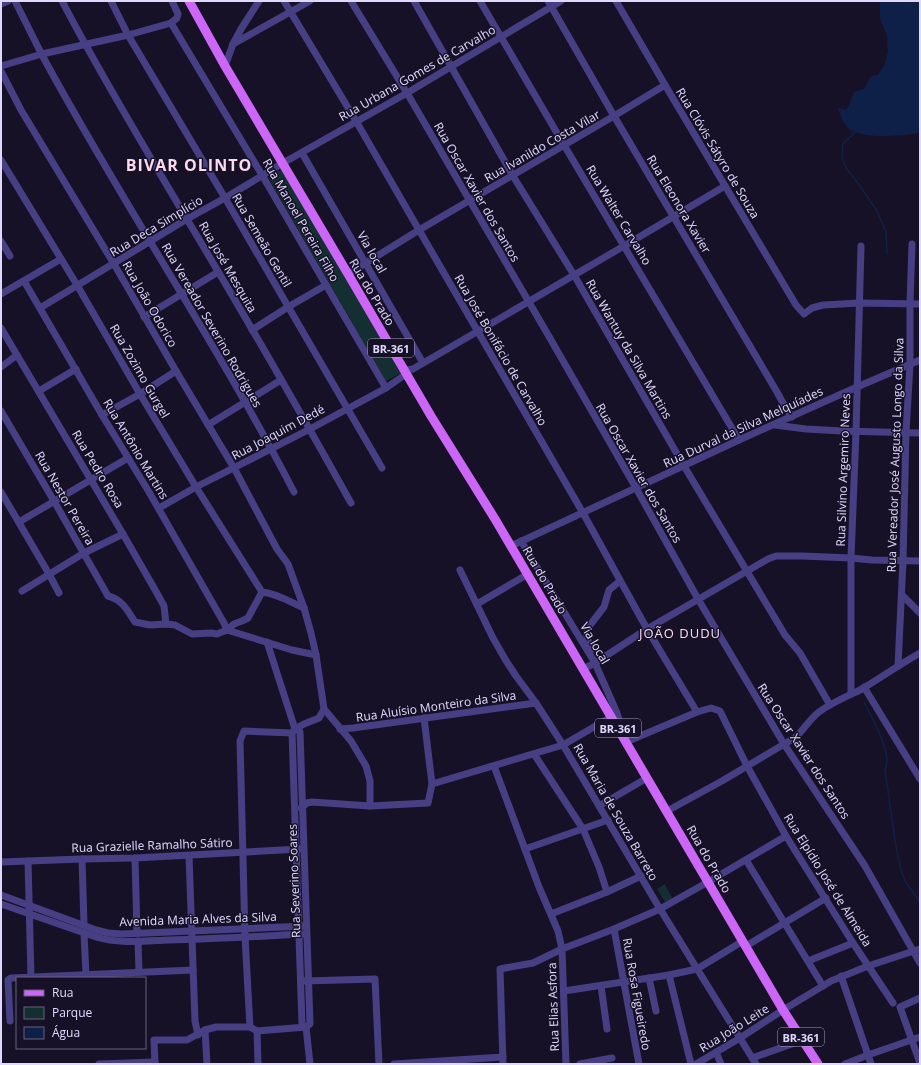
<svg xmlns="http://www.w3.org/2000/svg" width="921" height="1065" font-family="'Open Sans',sans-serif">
<rect width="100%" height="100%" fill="#171127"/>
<g fill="#142f31">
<path d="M282,169L401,373L386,381L268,177Z"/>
<path d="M665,884L672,898L665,902L657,889Z"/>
</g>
<path fill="#0f2048" d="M880,1H920V133C900,135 863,141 847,127C843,123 840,113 838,108L846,110L849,105L854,92L864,89L871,76L878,75L885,64L888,52L887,36L880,18Z"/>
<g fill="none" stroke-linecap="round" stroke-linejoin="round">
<g stroke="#0f2048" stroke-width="1.5">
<path d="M856,131L843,144L842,158L846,168L860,186L877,211L886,232L887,254"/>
<path d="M864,702C872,718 886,743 887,760C887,763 886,767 885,770L896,847L901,870L905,881L920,902"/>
</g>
<g stroke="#473f83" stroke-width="7">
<path d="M15,1C24,19 33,37 42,55C122,203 217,343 294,492"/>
<path d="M62,1C101,76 145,148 188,221C244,314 298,408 351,503"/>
<path d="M111,1L128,35L225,198L382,468"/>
<path d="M284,1L356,121L419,230L583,513L647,629L697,712"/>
<path d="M351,1L407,93L547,333L636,488L698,599L784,744L865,866L920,963"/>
<path d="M414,1L513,176L574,275L684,466L785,635L800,653L830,705"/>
<path d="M480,1L564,145L739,440"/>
<path d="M548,1L614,116L777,392L783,403L792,417"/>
<path d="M616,1L665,85L796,305L804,314L812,308L823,305L860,303L920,304"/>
<path d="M1,4L8,1"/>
<path d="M171,23L262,175L386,388"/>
<path d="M233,44L310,1"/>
<path d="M1,66L42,54L128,35L171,23L177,18L178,14L172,1"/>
<path d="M225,66L233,44L241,29L259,1"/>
<path d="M1,71L21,110L114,264L176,371L234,468L277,549L288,564L304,608L311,633L316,655L324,709L351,741L366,766L370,781V806"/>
<path d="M302,153L423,363"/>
<path d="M1,160L77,285L140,394L196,487L262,592"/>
<path d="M1,241L10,256"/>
<path d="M348,274L419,230L614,116L665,85"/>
<path d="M24,281L102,415L149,492L224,623L227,630L292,650L316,655"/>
<path d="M1,294L61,259"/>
<path d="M40,308L187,219L225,198L283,163L407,93L561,1"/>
<path d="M144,317L218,272"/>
<path d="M1,328L123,534L158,595L164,606L166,624"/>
<path d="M252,330L288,307L326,285"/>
<path d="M1,367L17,355"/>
<path d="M403,368L408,370L413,369L624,246L725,186"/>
<path d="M39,391L76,369"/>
<path d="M1,411L54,501L108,596C123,600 127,610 135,622L150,625L166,624L175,625L192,634L211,633L217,634L227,630L234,624L242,621L248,618L262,592"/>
<path d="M102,415L140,394L176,371"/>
<path d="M208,425L281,380"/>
<path d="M775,425L806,429L842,431L920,433"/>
<path d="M1,492L49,574L59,593"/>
<path d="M159,508L196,487L310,429L386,388L406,374"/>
<path d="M19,522L128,458"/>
<path d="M521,541L595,663L617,713L626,742L697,712L711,708L720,711L747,766L786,836L853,943L893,1003"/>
<path d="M511,546L739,440L857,387L920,360"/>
<path d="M460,570L493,638L505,659L516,676L536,703L563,745L660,909L756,1064"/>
<path d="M22,591L84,553L123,534"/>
<path d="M262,592C276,593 290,602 304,608"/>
<path d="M902,595L920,613"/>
<path d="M477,604L528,574"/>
<path d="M267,642L295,729L304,724L319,718L324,709"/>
<path d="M591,650L587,637V630L590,625L604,607L609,590L620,581"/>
<path d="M898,666L903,561L906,432L910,365V304L912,244"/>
<path d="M583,669L595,663L647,629L768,559L776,556H802L851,558L872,560L920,561"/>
<path d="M864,687L920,779"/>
<path d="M851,694V558L856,432L861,246"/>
<path d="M340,729L353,728L536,703"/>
<path d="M292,733L302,1024L306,1027L310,1064"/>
<path d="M292,733L295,729L299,730L300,732L310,1024L306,1027"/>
<path d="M534,754L583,829L599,867L607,892"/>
<path d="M494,766L539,887L558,931L562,949L566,1064"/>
<path d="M432,784L563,745L611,717"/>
<path d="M599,806L647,778"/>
<path d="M301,808L307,803L312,802L370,806L428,803L432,784L424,718"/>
<path d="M667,811L722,781L796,737C804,729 810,719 819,712C831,703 848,696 862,689C882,677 900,664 920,653"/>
<path d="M525,849L608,820"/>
<path d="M189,856L195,1021L198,1035"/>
<path d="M135,858L137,933"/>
<path d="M82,859L84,925"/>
<path d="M746,860L823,986"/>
<path d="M28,861L31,977"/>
<path d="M1,862L82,859L135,858L300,849"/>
<path d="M1,895L96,930L108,933L122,934L306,926"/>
<path d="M1,904L96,937C119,944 144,941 169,940C215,939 261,936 306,934"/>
<path d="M551,914L607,892L641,876"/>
<path d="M614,929L639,1064"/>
<path d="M84,933L86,975"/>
<path d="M138,941L139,972"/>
<path d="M746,946L826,898"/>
<path d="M808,961L853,943"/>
<path d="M669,975L691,1064"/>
<path d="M841,976L871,1064"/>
<path d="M649,978L656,1011"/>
<path d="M304,981L375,979L379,1064"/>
<path d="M601,986L607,1029"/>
<path d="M564,991L669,975L697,969L743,941"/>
<path d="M920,998L900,1007L920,1063"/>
<path d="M10,1021L8,980L11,978L193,970"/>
<path d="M250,1027L245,937L240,741L244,731L292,733"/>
<path d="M205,1030L207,1064"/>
<path d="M257,1031L258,1064"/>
<path d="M716,1052L721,1064"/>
<path d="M752,1058L803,1040"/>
<path d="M99,1064L155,1062"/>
<path d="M155,1064L154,1040H187L205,1030L216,1027H250L257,1031L306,1027"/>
<path d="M394,1064L503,1057"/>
<path d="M503,1064L500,969L533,963L562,949L614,929L660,909L708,882L786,836"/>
<path d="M580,1064L612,1058"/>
<path d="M696,1064L740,1038L783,1010L831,981L868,966L920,949"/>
<path d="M845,1064L868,1055L920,1037"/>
</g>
<path stroke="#cc66f7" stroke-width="9" d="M189,1L225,66L348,274L431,416L495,519L783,1010L818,1064"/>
</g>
<g text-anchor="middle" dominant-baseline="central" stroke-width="3" stroke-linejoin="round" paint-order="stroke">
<g fill="#171127" stroke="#a49dbd" stroke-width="1">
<rect x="368" y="339" width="46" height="18" rx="3"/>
<rect x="595" y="719" width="46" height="18" rx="3"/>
<rect x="778" y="1028" width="46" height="18" rx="3"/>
</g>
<g font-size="11" font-weight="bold" fill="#e0d9fd">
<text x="391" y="348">BR-361</text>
<text x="618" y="728">BR-361</text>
<text x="801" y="1037">BR-361</text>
</g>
<g font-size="12" fill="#e0d9fd" stroke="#171127">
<text transform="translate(417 73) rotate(-30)">Rua Urbana Gomes de Carvalho</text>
<text transform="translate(542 146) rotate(-30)">Rua Ivanildo Costa Vilar</text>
<text transform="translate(718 153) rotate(59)">Rua Clóvis Sátyro de Souza</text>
<text transform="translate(477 192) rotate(60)">Rua Oscar Xavier dos Santos</text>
<text transform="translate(679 204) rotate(59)">Rua Eleonora Xavier</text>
<text transform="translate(619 215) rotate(59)">Rua Walter Carvalho</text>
<text transform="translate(301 220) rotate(60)">Rua Manoel Pereira Filho</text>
<text transform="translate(156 226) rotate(-31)">Rua Deca Simplício</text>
<text transform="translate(262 240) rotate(60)">Rua Semeão Gentil</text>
<text transform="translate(372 252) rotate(60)">Via local</text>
<text transform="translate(228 267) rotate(60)">Rua José Mesquita</text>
<text transform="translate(372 292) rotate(59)">Rua do Prado</text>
<text transform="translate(150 304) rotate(60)">Rua João Odorico</text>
<text transform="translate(212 325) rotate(60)">Rua Vereador Severino Rodrigues</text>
<text transform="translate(629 349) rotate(60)">Rua Wantuy da Silva Martins</text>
<text transform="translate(501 350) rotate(60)">Rua José Bonifácio de Carvalho</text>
<text transform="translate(140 371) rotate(60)">Rua Zozimo Gurgel</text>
<text transform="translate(743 427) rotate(-25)">Rua Durval da Silva Melquíades</text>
<text transform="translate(278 432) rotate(-28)">Rua Joaquim Dedé</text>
<text transform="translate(136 449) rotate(59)">Rua Antônio Martins</text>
<text transform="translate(895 455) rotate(-88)">Rua Vereador José Augusto Longo da Silva</text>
<text transform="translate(98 469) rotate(59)">Rua Pedro Rosa</text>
<text transform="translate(843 470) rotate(-88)">Rua Silvino Argemiro Neves</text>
<text transform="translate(639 473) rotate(60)">Rua Oscar Xavier dos Santos</text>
<text transform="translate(65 498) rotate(60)">Rua Nestor Pereira</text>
<text transform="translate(545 580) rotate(60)">Rua do Prado</text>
<text transform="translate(595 643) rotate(60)">Via local</text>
<text transform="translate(436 706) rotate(-8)">Rua Aluísio Monteiro da Silva</text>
<text transform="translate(804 751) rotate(57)">Rua Oscar Xavier dos Santos</text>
<text transform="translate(616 812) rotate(60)">Rua Maria de Souza Barreto</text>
<text transform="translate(152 845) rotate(-2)">Rua Grazielle Ramalho Sátiro</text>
<text transform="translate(709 859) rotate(60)">Rua do Prado</text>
<text transform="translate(828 880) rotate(58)">Rua Elpídio José de Almeida</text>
<text transform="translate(294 881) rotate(-92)">Rua Severino Soares</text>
<text transform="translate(198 919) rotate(-2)">Avenida Maria Alves da Silva</text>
<text transform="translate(637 994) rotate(80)">Rua Rosa Figueiredo</text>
<text transform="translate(553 1007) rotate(-92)">Rua Elias Asfora</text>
<text transform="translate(734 1028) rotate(-32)">Rua João Leite</text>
</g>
<g font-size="13" letter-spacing="1" fill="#fddbee" stroke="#171127">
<text x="680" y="633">JOÃO DUDU</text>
</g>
<g font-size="16" font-weight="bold" letter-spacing="1" fill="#fddbee" stroke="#171127">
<text x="189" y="165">BIVAR OLINTO</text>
</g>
</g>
<rect width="921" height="1065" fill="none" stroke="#e0d9fd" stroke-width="4"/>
<rect x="16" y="977" width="130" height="72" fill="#171127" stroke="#67617d"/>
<rect x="24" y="990" width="20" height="6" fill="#cc66f7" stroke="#67617d"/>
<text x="52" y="997" font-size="12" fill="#e0d9fd">Rua</text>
<rect x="24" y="1007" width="20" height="12" fill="#142f31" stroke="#67617d"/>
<text x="52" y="1017" font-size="12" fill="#e0d9fd">Parque</text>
<rect x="24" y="1027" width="20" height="12" fill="#0f2048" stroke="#67617d"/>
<text x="52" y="1037" font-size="12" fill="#e0d9fd">Água</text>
</svg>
